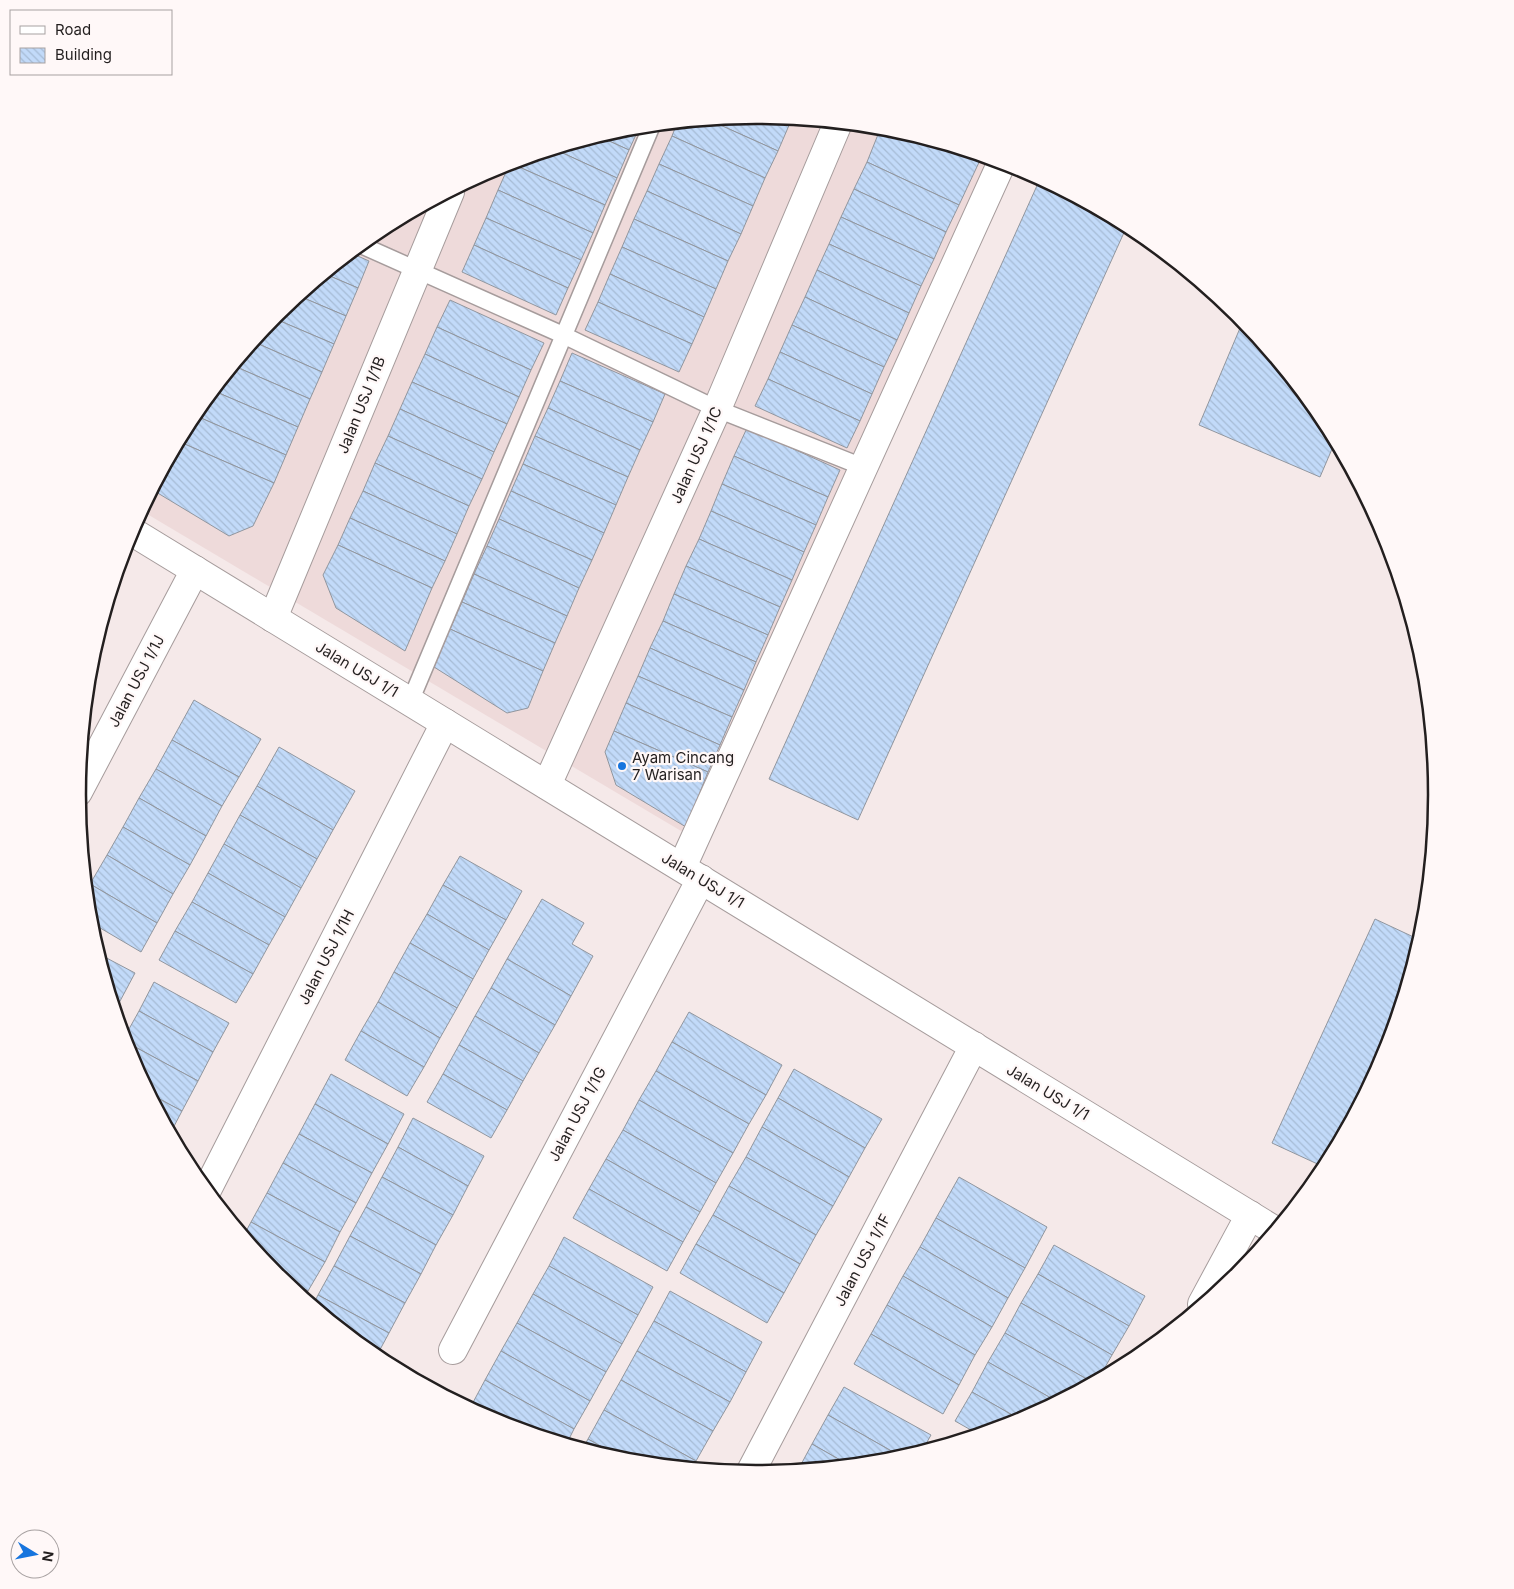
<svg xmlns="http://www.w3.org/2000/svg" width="1514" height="1589" font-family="Inter,sans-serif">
<defs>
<pattern id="building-back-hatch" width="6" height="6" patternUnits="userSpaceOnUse" patternTransform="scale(1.25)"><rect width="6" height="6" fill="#c2daf9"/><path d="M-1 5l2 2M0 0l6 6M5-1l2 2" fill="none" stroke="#a6bbd5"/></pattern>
</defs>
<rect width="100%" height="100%" fill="#f5e9e9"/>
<path fill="#eedada" d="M757,115L890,128L1012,165L703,844L142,511L192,417L277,314L380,229L497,167L625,128Z"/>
<g fill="url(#building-back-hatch)" stroke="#91969e">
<path d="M757,115L776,117L790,123L778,151L709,120Z"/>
<path d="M776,117L792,118L790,123Z"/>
<path d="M709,120L778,151L765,178L672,136L677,123Z"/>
<path d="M640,126L629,150L598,136L625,128Z"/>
<path d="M881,127L890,128L982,156L959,205L867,162Z"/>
<path d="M598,136L629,150L617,178L554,149Z"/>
<path d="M672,136L765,178L753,206L659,164Z"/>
<path d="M554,149L617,178L605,205L510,163Z"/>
<path d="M867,162L959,205L946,232L854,189Z"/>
<path d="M510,163L605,205L593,233L498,190Z"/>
<path d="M659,164L753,206L741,234L647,191Z"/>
<path d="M1040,179L1127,226L858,820L769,779Z"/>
<path d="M854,189L946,232L934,259L841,217Z"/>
<path d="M498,190L593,233L581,260L486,218Z"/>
<path d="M647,191L741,234L728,261L634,219Z"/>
<path d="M841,217L934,259L921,286L829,244Z"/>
<path d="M486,218L581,260L568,288L474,245Z"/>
<path d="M634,219L728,261L716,289L622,247Z"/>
<path d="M385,227L379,240L371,237L380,229Z"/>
<path d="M829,244L921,286L909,313L817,270Z"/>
<path d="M474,245L568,288L556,315L462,272Z"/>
<path d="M622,247L716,289L704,317L610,274Z"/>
<path d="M351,253L369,261L358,288L325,274Z"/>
<path d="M817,270L909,313L897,340L805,297Z"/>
<path d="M325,274L358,288L346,316L299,296Z"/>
<path d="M610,274L704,317L692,344L598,302Z"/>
<path d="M299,296L346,316L334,344L273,318Z"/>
<path d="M805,297L897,340L884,367L792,325Z"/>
<path d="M450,300L544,343L531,370L437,327Z"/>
<path d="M598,302L692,344L679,372L585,330Z"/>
<path d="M273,318L334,344L322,372L254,342Z"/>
<path d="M1243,321L1322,417L1335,442L1320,477L1199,425Z"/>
<path d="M792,325L884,367L872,394L780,352Z"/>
<path d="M437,327L531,370L519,397L425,354Z"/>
<path d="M254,342L322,372L310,399L234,366Z"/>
<path d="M780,352L872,394L860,421L768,379Z"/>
<path d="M572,353L665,394L653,422L560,381Z"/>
<path d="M425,354L519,397L507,424L412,382Z"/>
<path d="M234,366L310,399L298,427L214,391Z"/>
<path d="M768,379L860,421L847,448L755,406Z"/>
<path d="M560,381L653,422L640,450L548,408Z"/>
<path d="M412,382L507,424L494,452L400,409Z"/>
<path d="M214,391L298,427L286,455L194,415Z"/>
<path d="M548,408L640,450L628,477L535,436Z"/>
<path d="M400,409L494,452L482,479L388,436Z"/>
<path d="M194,415L286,455L274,483L180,442Z"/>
<path d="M747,428L840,470L828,497L734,456Z"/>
<path d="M388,436L482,479L469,506L375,463Z"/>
<path d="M535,436L628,477L616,505L523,464Z"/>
<path d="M180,442L274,483L253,526L229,536L156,492Z"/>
<path d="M734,456L828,497L816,525L722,484Z"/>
<path d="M375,463L469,506L457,534L363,491Z"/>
<path d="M523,464L616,505L604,533L511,491Z"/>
<path d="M722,484L816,525L804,552L711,511Z"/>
<path d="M363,491L457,534L445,561L350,518Z"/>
<path d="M511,491L604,533L592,560L499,519Z"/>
<path d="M711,511L804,552L792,580L699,539Z"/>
<path d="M350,518L445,561L432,588L338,545Z"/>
<path d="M499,519L592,560L579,588L487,546Z"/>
<path d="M699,539L792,580L780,607L686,566Z"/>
<path d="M338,545L432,588L405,651L336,608L323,575Z"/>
<path d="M487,546L579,588L567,616L474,574Z"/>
<path d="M686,566L780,607L768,635L674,594Z"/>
<path d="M474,574L567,616L555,643L462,602Z"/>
<path d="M674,594L768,635L756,662L663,621Z"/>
<path d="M462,602L555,643L543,671L450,629Z"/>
<path d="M663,621L756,662L744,690L650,648Z"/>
<path d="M450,629L543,671L528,708L507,713L434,667Z"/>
<path d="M650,648L744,690L732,717L638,676Z"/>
<path d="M638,676L732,717L720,745L626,703Z"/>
<path d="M194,700L261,739L239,777L172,740Z"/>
<path d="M626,703L720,745L708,772L614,731Z"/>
<path d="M614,731L708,772L686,827L616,785L605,752Z"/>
<path d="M172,740L239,777L222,806L156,769Z"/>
<path d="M279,747L355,791L333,830L257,786Z"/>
<path d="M156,769L222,806L206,836L139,798Z"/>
<path d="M257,786L333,830L317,859L240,815Z"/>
<path d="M139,798L206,836L190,865L123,827Z"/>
<path d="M240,815L317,859L301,888L224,844Z"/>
<path d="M123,827L190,865L173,894L107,855Z"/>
<path d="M224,844L301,888L285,917L208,873Z"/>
<path d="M107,855L173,894L157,923L90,884Z"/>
<path d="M460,856L522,891L506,920L443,885Z"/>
<path d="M208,873L285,917L269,945L192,902Z"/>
<path d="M90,884L157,923L141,952L90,922L87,891Z"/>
<path d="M443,885L506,920L489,950L427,914Z"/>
<path d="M542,899L584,923L572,944L593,956L571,996L507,959Z"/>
<path d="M192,902L269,945L253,974L175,931Z"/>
<path d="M427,914L489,950L473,979L410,943Z"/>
<path d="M1375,919L1420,940L1385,1055L1324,1167L1272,1143Z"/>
<path d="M175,931L253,974L236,1003L159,960Z"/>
<path d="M410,943L473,979L457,1008L394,972Z"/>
<path d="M99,954L135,973L119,1003L113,1000Z"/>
<path d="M507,959L571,996L555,1025L491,988Z"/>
<path d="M394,972L457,1008L440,1038L378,1002Z"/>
<path d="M154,982L229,1023L213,1052L139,1011Z"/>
<path d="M491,988L555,1025L539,1053L475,1016Z"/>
<path d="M113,1000L119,1003L116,1009Z"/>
<path d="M378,1002L440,1038L424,1067L361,1031Z"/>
<path d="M139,1011L213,1052L198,1081L126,1042L124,1038Z"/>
<path d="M689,1012L782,1065L766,1095L672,1042Z"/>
<path d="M475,1016L539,1053L523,1081L459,1045Z"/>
<path d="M361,1031L424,1067L407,1096L345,1060Z"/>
<path d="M126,1042L198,1081L182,1111L150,1094L129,1054Z"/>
<path d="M672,1042L766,1095L749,1124L656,1071Z"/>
<path d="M459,1045L523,1081L507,1110L443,1074Z"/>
<path d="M794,1069L882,1119L865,1148L778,1098Z"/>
<path d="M656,1071L749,1124L733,1153L639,1100Z"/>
<path d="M331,1074L404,1114L388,1144L315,1104Z"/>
<path d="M443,1074L507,1110L491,1138L427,1102Z"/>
<path d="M150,1094L182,1111L171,1132Z"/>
<path d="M778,1098L865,1148L849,1177L762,1127Z"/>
<path d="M639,1100L733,1153L716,1183L623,1130Z"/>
<path d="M315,1104L388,1144L372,1173L299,1134Z"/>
<path d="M413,1118L484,1156L468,1186L398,1147Z"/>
<path d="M762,1127L849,1177L833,1206L746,1157Z"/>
<path d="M623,1130L716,1183L700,1212L606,1159Z"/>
<path d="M299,1134L372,1173L356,1203L283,1163Z"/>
<path d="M398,1147L468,1186L453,1215L382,1177Z"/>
<path d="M746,1157L833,1206L816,1235L729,1186Z"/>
<path d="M606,1159L700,1212L683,1242L589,1189Z"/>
<path d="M283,1163L356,1203L340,1232L267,1193Z"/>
<path d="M382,1177L453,1215L436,1245L366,1207Z"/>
<path d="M959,1177L1047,1227L1025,1268L936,1218Z"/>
<path d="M729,1186L816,1235L800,1264L713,1215Z"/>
<path d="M589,1189L683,1242L667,1271L573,1218Z"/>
<path d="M267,1193L340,1232L325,1262L251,1222Z"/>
<path d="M366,1207L436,1245L421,1274L350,1236Z"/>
<path d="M713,1215L800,1264L784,1293L696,1244Z"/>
<path d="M936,1218L1025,1268L1008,1298L920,1247Z"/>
<path d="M251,1222L325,1262L308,1291L275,1273L244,1235Z"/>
<path d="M350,1236L421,1274L405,1303L334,1266Z"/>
<path d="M564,1237L653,1287L638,1315L549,1266Z"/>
<path d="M696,1244L784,1293L767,1323L680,1273Z"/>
<path d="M1054,1245L1145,1296L1129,1326L1038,1274Z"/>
<path d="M920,1247L1008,1298L992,1327L903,1276Z"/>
<path d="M334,1266L405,1303L389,1333L318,1295Z"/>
<path d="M549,1266L638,1315L622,1344L533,1294Z"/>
<path d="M275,1273L308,1291L305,1298L276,1275Z"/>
<path d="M1038,1274L1129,1326L1112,1355L1021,1303Z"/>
<path d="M903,1276L992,1327L975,1355L887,1305Z"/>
<path d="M670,1291L762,1342L746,1372L654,1321Z"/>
<path d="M533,1294L622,1344L606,1372L517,1323Z"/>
<path d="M318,1295L389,1333L376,1357L313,1305Z"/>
<path d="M1021,1303L1112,1355L1099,1378L1092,1382L1005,1333Z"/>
<path d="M887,1305L975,1355L959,1385L871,1334Z"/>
<path d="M654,1321L746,1372L730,1402L637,1351Z"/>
<path d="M517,1323L606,1372L590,1401L501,1351Z"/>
<path d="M1005,1333L1092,1382L1056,1401L988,1362Z"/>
<path d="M871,1334L959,1385L943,1414L854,1364Z"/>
<path d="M501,1351L590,1401L574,1429L485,1380Z"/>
<path d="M637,1351L730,1402L713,1431L621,1380Z"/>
<path d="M988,1362L1056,1401L1021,1420L972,1392Z"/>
<path d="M485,1380L574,1429L567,1443L497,1422L470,1408Z"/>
<path d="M621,1380L713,1431L696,1461L604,1410Z"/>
<path d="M844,1387L931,1435L922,1451L902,1457L828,1415Z"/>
<path d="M972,1392L1021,1420L978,1434L955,1421Z"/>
<path d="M604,1410L696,1461L693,1468L627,1461L588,1439Z"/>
<path d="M828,1415L902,1457L889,1461L849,1465L812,1444Z"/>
<path d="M588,1439L627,1461L583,1448Z"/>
<path d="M812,1444L849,1465L798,1470Z"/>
</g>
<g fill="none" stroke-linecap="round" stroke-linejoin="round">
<defs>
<g id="lane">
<path d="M361,245L563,335L717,409L863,467"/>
<path d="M410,702L652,125"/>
</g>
<g id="street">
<path d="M131,531L1274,1230"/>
<path d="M273,618L450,192"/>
<path d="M547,785L717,409L838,123"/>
<path d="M78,792L195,570"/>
<path d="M682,867L1002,162"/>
<path d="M207,1190L445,723"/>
<path d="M1202,1304L1250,1215"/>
<path d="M453,1350L701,879"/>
<path d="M750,1473L974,1046"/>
</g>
</defs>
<use href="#lane" stroke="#a69c9c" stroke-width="19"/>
<use href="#street" stroke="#a69c9c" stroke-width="30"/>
<use href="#lane" stroke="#fff" stroke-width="16"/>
<use href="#street" stroke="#fff" stroke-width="28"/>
</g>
<circle fill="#1775de" stroke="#fff8f8" stroke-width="2" cx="622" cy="766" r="5"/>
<g text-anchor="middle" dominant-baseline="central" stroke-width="4.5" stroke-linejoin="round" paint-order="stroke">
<g font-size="15" fill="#231f1f" stroke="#fff8f8">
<text transform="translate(361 405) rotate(-68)">Jalan USJ 1/1B</text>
<text transform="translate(696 455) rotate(-66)">Jalan USJ 1/1C</text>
<text transform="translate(357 669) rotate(31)">Jalan USJ 1/1</text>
<text transform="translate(136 681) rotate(-62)">Jalan USJ 1/1J</text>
<text transform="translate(703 880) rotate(31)">Jalan USJ 1/1</text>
<text transform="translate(326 957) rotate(-63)">Jalan USJ 1/1H</text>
<text transform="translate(1048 1092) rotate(31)">Jalan USJ 1/1</text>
<text transform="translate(577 1114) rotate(-62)">Jalan USJ 1/1G</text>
<text transform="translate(862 1260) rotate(-62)">Jalan USJ 1/1F</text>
</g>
<g font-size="15" fill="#231f1f" stroke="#fff8f8" text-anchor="start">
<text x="632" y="757">Ayam Cincang<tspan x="632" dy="17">7 Warisan</tspan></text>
</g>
</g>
<path d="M0 0H1514V1589H0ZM756 124H758A670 670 0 0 1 1428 794V795A670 670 0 0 1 758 1465H756A670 670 0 0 1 86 795V794A670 670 0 0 1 756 124Z" fill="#fff8f8" fill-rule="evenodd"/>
<path fill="none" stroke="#231f1f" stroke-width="2.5" d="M756 124H758A670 670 0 0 1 1428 794V795A670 670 0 0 1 758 1465H756A670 670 0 0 1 86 795V794A670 670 0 0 1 756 124Z"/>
<rect x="10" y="10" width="162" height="65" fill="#fff8f8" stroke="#a7a1a1"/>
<rect x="20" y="26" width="25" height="8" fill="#ffffff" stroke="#a7a1a1"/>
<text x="55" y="35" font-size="15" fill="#231f1f">Road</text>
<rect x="20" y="48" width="25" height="15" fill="url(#building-back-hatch)" stroke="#a7a1a1"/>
<text x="55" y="60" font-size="15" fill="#231f1f">Building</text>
<g transform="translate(35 1554) rotate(100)"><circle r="24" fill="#fff8f8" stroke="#a7a1a1"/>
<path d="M0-4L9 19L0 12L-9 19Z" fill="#1775de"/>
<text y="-8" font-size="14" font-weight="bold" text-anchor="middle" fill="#231f1f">N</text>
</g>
</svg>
